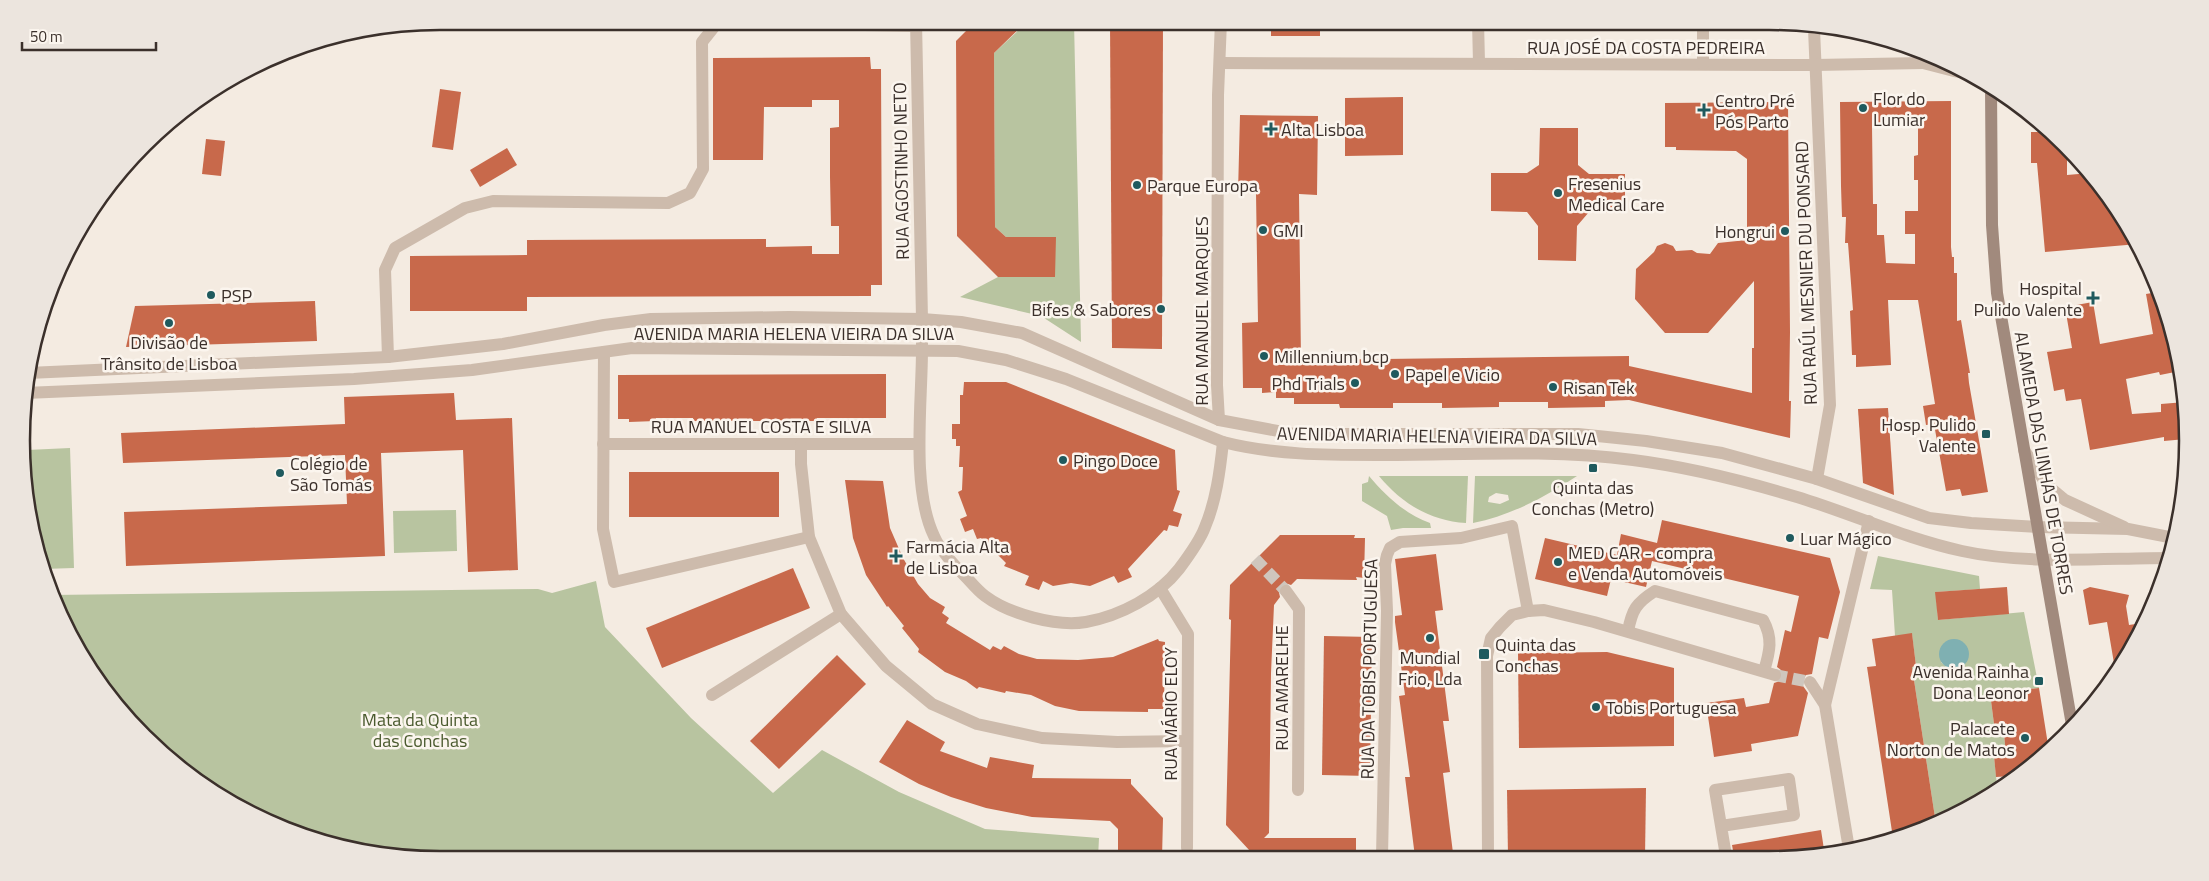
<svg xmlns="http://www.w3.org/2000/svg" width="2209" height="881" font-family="'Titillium Web',sans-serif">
<rect width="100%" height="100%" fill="#f4ebe1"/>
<g fill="#b8c4a0" fill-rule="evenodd">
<path d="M1022,21H1074L1081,342L1041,316L960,297L998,277H1055V237H1006L995,227L994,53L1022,27Z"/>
<path d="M70,448L74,568L43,569L29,523L27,450Z"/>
<path d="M1369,476C1386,496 1405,514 1430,523L1431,528H1403L1391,530L1387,516L1362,501V484L1368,482Z"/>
<path d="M1379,476H1468L1466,523C1430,521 1401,503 1379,476Z"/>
<path d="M1475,476H1577C1545,497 1512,515 1473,523ZM1496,493L1508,495L1509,500L1500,504L1488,502L1489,497Z"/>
<path d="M456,510L457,551L394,553L393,511Z"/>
<path d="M1878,556L1979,576L1980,589L1936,592L1938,620L2024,612L2039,688L2026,689L2027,693H1990L1994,724L2003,723L2006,755L1994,756L1997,786L1936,824L1912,667L1916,666L1912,634L1895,636L1892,590L1870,589ZM1968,658C1962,670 1950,672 1941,662Z"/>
<path d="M596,581L605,627L691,718L773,793L822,750L899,792L985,829L1099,838L1098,858L441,860L306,838L185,773L92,673L51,595L538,589L552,593Z"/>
</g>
<circle fill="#7fb0b2" cx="1954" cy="654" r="15"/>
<g fill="#c8694b" fill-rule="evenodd">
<path d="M976,21H1027L994,53L995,227L1006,237H1056L1055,277H998L957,236L956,41Z"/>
<path d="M1110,21H1163L1162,349L1112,348Z"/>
<rect x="1271" y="21" width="49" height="15"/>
<path d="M870,57L871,69H881L882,285H871V296L527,297V311H410V256L527,255V240L766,239V247L812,246V254H839V226H831L830,177V128L839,127V100H812V107H764L763,160H713V58Z"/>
<path d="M440,89L461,92L453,150L432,147Z"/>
<path d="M1403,97V155L1345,156V98Z"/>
<path d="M1951,101V247L1952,257H1954V273H1957V321L1961,320L1970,373H1968L1969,383L1988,492L1962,496L1960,489L1946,491L1934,424L1926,425L1923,406L1935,404L1918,300H1888L1891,365L1856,367V355H1852L1850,311L1853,310L1848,243H1845L1846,217H1842L1841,186L1840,102ZM1888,125H1918V155L1914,156V180H1918V211H1905V234H1915V264L1886,263L1884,235H1877V204H1873L1872,126Z"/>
<path d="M1788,102L1790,332L1789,401H1791L1790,438L1629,400L1605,401V407L1548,408V402H1499V407L1442,408V403H1393V408H1340L1339,404H1294V398H1276V392L1262,393V388H1243L1242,323L1258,322L1256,193H1238L1240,115L1318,116L1317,195L1299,194L1301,360L1629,356V366L1752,393V348H1754V281L1708,333H1665L1635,299L1636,269L1654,252L1657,246L1665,243L1673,246L1676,251L1692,250L1697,253L1710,254L1718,243L1747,240V159L1736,151L1676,150V147H1665V103Z"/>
<path d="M1540,128H1578V165L1589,174H1625V213L1589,212L1577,226L1576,261L1538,260V226L1527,212L1491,211V173H1527L1539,165Z"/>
<path d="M2031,132H2052L2067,149V175L2090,173L2101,185L2138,244L2045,252L2037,163H2031Z"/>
<path d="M206,139L225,141L221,176L202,174Z"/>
<path d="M507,148L517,165L480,187L470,170Z"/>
<path d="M2158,292L2173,332L2180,371L2160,375L2159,372L2126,379L2132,414L2161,412V404L2185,402L2186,439L2164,441V437L2090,450L2081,399L2066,401L2064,389L2054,391L2047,352L2072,348L2065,307L2093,302L2100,344L2153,334L2146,294Z"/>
<path d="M315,301L317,341L126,347L135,306Z"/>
<path d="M886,374V418H817V421H693V418H656V421L629,422V419H618V375Z"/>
<path d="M964,382H1006L1175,450L1177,490L1180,491L1173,511L1182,514L1178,527L1169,525L1167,531L1164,530L1128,569L1132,577L1118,583L1114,576L1090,586L1071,583L1053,586L1043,581L1039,590L1025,585L1029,576L1004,566L1006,563L981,538L977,539L973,529L965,532L960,519L967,516L958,492L962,490L963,467H959L960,446H956V439H952V424H960V395H963Z"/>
<path d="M454,393L456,420L512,418L518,570L468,572L463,450L381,453L385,556L126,566L124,512L347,504L345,455L123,463L121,433L345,424L344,397Z"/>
<path d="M1888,408L1894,495L1863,483L1858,409Z"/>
<rect x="629" y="472" width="150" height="45"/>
<path d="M845,480L883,481L890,528L903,558L918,584L930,598L945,607L942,613L949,618L946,623L990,650L993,646L1001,650L1004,646L1019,654L1037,659L1078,660L1113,657L1158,639L1159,641L1165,642L1164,709H1148V712L1079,711L1055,706L1031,695L1006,691L1005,693L979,687L977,689L966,681L945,672L918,652L919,649L902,628L904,626L888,606L887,607L866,575L853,538Z"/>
<path d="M1662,520L1830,558L1840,592L1828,639L1819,637L1812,674L1806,675L1803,679V686L1808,693L1798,736L1751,744L1752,751L1714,757L1706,703L1744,698L1746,707L1769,703L1774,683L1780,681L1783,677L1781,670L1777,667L1785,630L1791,632L1799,596L1652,561L1646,587L1611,579L1607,596L1535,579L1545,538L1617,555L1621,534L1657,543Z"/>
<path d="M1280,535H1355L1354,538H1365L1364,578L1356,577L1357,580L1297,579L1291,585L1285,583L1278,588L1280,597L1274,605L1271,673L1269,833L1264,838H1356V857L1253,858L1250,851L1226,825L1231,620L1229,619L1230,585Z"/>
<path d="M1436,554L1443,610L1435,611L1449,721H1443L1450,772L1443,773L1453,853L1415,857L1405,777H1410L1399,696L1405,695L1395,622V616L1402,615L1395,559Z"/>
<path d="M793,568L810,608L662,668L646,628Z"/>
<path d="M2007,587L2009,614L1938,620L1935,592Z"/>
<path d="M2090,587L2129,595L2126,606L2129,625L2142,623L2116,675L2107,622L2089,625L2083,590Z"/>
<path d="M1912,633L1916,666L1912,667L1936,824L1929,828L1893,838L1867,667L1876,666L1872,639Z"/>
<path d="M1324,636L1372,637L1370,776L1322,775Z"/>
<path d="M1607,652L1674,668V746L1519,748L1518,653Z"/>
<path d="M837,655L866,684L779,769L750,741Z"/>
<path d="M2039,688L2049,751L2045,756L2012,776L1996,777L1994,756L2006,755L2003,723L1994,724L1990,693Z"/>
<path d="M907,720L945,742L940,751L987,768L990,757L1034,765L1032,778L1131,779V784L1163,818L1162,858H1118V829L1110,821L1032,817L986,808L951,797L919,784L879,762Z"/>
<path d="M1646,788L1645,857H1508L1507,790Z"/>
<path d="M1821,830L1825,856H1734L1732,845Z"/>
</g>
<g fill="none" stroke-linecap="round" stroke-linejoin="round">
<g stroke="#cfc6bd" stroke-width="12" stroke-dasharray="12 6" stroke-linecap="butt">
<path d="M1255,559L1286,591"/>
<path d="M1775,675L1810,682"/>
</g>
<g stroke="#cdbbac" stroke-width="12">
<path d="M916,21L922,319"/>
<path d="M1478,21L1479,63"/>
<path d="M1814,29L1830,405L1817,479"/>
<path d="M1220,63L1815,65L1923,63L1937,59"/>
<path d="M1923,63L1954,71L1967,73"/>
<path d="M1703,64V21"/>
<path d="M922,349C922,403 911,488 934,536C940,550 953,564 964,575C971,582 977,590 985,596C1009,614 1056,627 1086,622C1120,616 1158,596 1179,569C1188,557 1200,541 1205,527C1216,501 1220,471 1223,442"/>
<path d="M604,352L603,529L614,582L809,537"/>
<path d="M388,357L385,270L395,248L465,208L493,201L668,203L690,193L703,169L702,42L718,22L916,26"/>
<path d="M1219,420L1217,385L1218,95L1221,21"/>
<path d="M603,444H919"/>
<path d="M801,445V464L809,537L841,614L886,666L932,704L977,724L1042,738L1117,742L1187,741"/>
<path d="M1160,588L1188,634L1187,848"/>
<path d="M1286,591L1299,609L1298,790"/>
<path d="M1628,631C1632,610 1636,603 1655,591L1763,620C1773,638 1770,651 1764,671"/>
<path d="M1810,682L1825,705L1849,849"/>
<path d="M712,695L841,614"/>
<path d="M1825,705L1869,521"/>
<path d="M1721,826L1794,815L1789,779L1715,790L1726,856"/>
<path d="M1382,857L1387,611L1385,564L1387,555L1390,548L1400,542L1461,538L1512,526L1528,611"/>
<path d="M1488,857L1487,656L1491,638L1500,627L1512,615L1528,611L1544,610L1594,622L1775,675"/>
</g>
<g stroke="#cdbbac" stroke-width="12">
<path d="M922,319V349"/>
<path d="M28,373L388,357L503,344L604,325L651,319L789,317L922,319L961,322L1022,333L1219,420L1294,434H1578L1646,441L1722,453L1817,479L1929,518L1971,523L2038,527L2128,529L2174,538"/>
<path d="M25,393L354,379L472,370L632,348L958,351L1006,360L1066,379L1223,442C1274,455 1325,455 1377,455C1462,455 1548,449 1633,460C1688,467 1744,481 1797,497C1853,514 1906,539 1962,551C2025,565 2105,558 2170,558"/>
<path d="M2024,450L2047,485L2065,500L2124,527"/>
</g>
<path stroke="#a18a7d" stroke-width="12" d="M1991,87L1992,225L1997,293L2072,725"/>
</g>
<g fill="#1f5a5e" stroke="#fbf5ee" stroke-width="2">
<circle cx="1863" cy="108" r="5"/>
<path d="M1701.5 102.5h5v5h5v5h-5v5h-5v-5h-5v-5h5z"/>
<path d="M1268.5 121.5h5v5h5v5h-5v5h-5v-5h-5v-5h5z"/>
<circle cx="1137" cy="185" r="5"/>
<circle cx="1558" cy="193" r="5"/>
<circle cx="1263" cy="230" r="5"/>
<circle cx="1785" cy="231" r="5"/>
<circle cx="211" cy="295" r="5"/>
<path d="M2090.5 290.5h5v5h5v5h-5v5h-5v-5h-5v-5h5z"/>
<circle cx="1161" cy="309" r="5"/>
<circle cx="169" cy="323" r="5"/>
<circle cx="1264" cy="356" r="5"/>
<circle cx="1395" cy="374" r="5"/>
<circle cx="1355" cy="383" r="5"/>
<circle cx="1553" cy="387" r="5"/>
<rect x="1981" y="429" width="10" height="10" rx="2.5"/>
<circle cx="1063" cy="460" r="5"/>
<rect x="1588" y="463" width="10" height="10" rx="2.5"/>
<circle cx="280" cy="473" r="5"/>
<circle cx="1790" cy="538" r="5"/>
<path d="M893.5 548.5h5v5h5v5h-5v5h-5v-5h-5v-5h5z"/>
<circle cx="1558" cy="562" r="5"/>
<circle cx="1430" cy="638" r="5"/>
<rect x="1478" y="648" width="12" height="12" rx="2.5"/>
<rect x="2034" y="676" width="10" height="10" rx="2.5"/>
<circle cx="1596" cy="707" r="5"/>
<circle cx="2025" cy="738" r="5"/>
</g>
<g text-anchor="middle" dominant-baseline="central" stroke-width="5" stroke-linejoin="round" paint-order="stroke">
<g font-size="18" fill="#3b302b" stroke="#fbf5ee">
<text x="1646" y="47">RUA JOSÉ DA COSTA PEDREIRA</text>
<text transform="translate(901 171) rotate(-91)">RUA AGOSTINHO NETO</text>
<text transform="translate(1806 273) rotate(-92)">RUA RAÚL MESNIER DU PONSARD</text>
<text transform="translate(1201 311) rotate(-90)">RUA MANUEL MARQUES</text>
<text x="794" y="333">AVENIDA MARIA HELENA VIEIRA DA SILVA</text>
<text x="761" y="426">RUA MANUEL COSTA E SILVA</text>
<text transform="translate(1437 436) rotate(1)">AVENIDA MARIA HELENA VIEIRA DA SILVA</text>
<text transform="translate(2044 463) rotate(80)">ALAMEDA DAS LINHAS DE TORRES</text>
<text transform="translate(1369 669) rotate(-89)">RUA DA TOBIS PORTUGUESA</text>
<text transform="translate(1281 688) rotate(-90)">RUA AMARELHE</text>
<text transform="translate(1170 714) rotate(-90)">RUA MÁRIO ELOY</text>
</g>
<g font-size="18" fill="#3b302b" stroke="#fbf5ee" text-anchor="start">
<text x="1873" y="98">Flor do<tspan x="1873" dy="21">Lumiar</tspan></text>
<text x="1715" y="100">Centro Pré<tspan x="1715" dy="21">Pós Parto</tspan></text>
<text x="1281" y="129">Alta Lisboa</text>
<text x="1568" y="183">Fresenius<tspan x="1568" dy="21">Medical Care</tspan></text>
<text x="1147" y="185">Parque Europa</text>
<text x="1273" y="230">GMI</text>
<text x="1775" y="231" text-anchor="end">Hongrui</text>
<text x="2082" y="288" text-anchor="end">Hospital<tspan x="2082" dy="21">Pulido Valente</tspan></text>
<text x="221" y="295">PSP</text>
<text x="1151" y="309" text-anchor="end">Bifes &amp; Sabores</text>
<text x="169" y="342" text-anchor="middle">Divisão de<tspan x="169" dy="21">Trânsito de Lisboa</tspan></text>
<text x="1274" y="356">Millennium bcp</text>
<text x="1405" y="374">Papel e Vicio</text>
<text x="1345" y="383" text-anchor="end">Phd Trials</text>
<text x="1563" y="387">Risan Tek</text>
<text x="1976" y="424" text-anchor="end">Hosp. Pulido<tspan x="1976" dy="21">Valente</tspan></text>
<text x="1073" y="460">Pingo Doce</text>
<text x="290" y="463">Colégio de<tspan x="290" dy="21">São Tomás</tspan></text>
<text x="1593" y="487" text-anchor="middle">Quinta das<tspan x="1593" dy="21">Conchas (Metro)</tspan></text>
<text x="1800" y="538">Luar Mágico</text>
<text x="906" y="546">Farmácia Alta<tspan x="906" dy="21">de Lisboa</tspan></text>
<text x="1568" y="552">MED CAR - compra<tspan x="1568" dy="21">e Venda Automóveis</tspan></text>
<text x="1495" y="644">Quinta das<tspan x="1495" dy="21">Conchas</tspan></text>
<text x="1430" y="657" text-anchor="middle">Mundial<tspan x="1430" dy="21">Frio, Lda</tspan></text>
<text x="2029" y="671" text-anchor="end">Avenida Rainha<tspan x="2029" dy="21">Dona Leonor</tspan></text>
<text x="1606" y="707">Tobis Portuguesa</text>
<text x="2015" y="728" text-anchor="end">Palacete<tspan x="2015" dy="21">Norton de Matos</tspan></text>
</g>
<g font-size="18" fill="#4a5a2e" stroke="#fbf5ee">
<text x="420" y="719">Mata da Quinta<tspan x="420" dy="21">das Conchas</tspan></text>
</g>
</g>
<path d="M0 0H2209V881H0ZM440 30H1769A410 410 0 0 1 2179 440V441A410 410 0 0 1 1769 851H440A410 410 0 0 1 30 441V440A410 410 0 0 1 440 30Z" fill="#ece5de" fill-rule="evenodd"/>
<path fill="none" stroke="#3b302b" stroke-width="2.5" d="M440 30H1769A410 410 0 0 1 2179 440V441A410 410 0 0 1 1769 851H440A410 410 0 0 1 30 441V440A410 410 0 0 1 440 30Z"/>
<path d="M22 42v8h134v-8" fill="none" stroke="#3b302b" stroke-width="2.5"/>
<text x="30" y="42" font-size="15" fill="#3b302b" stroke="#fbf5ee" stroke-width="4" paint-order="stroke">50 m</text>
</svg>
